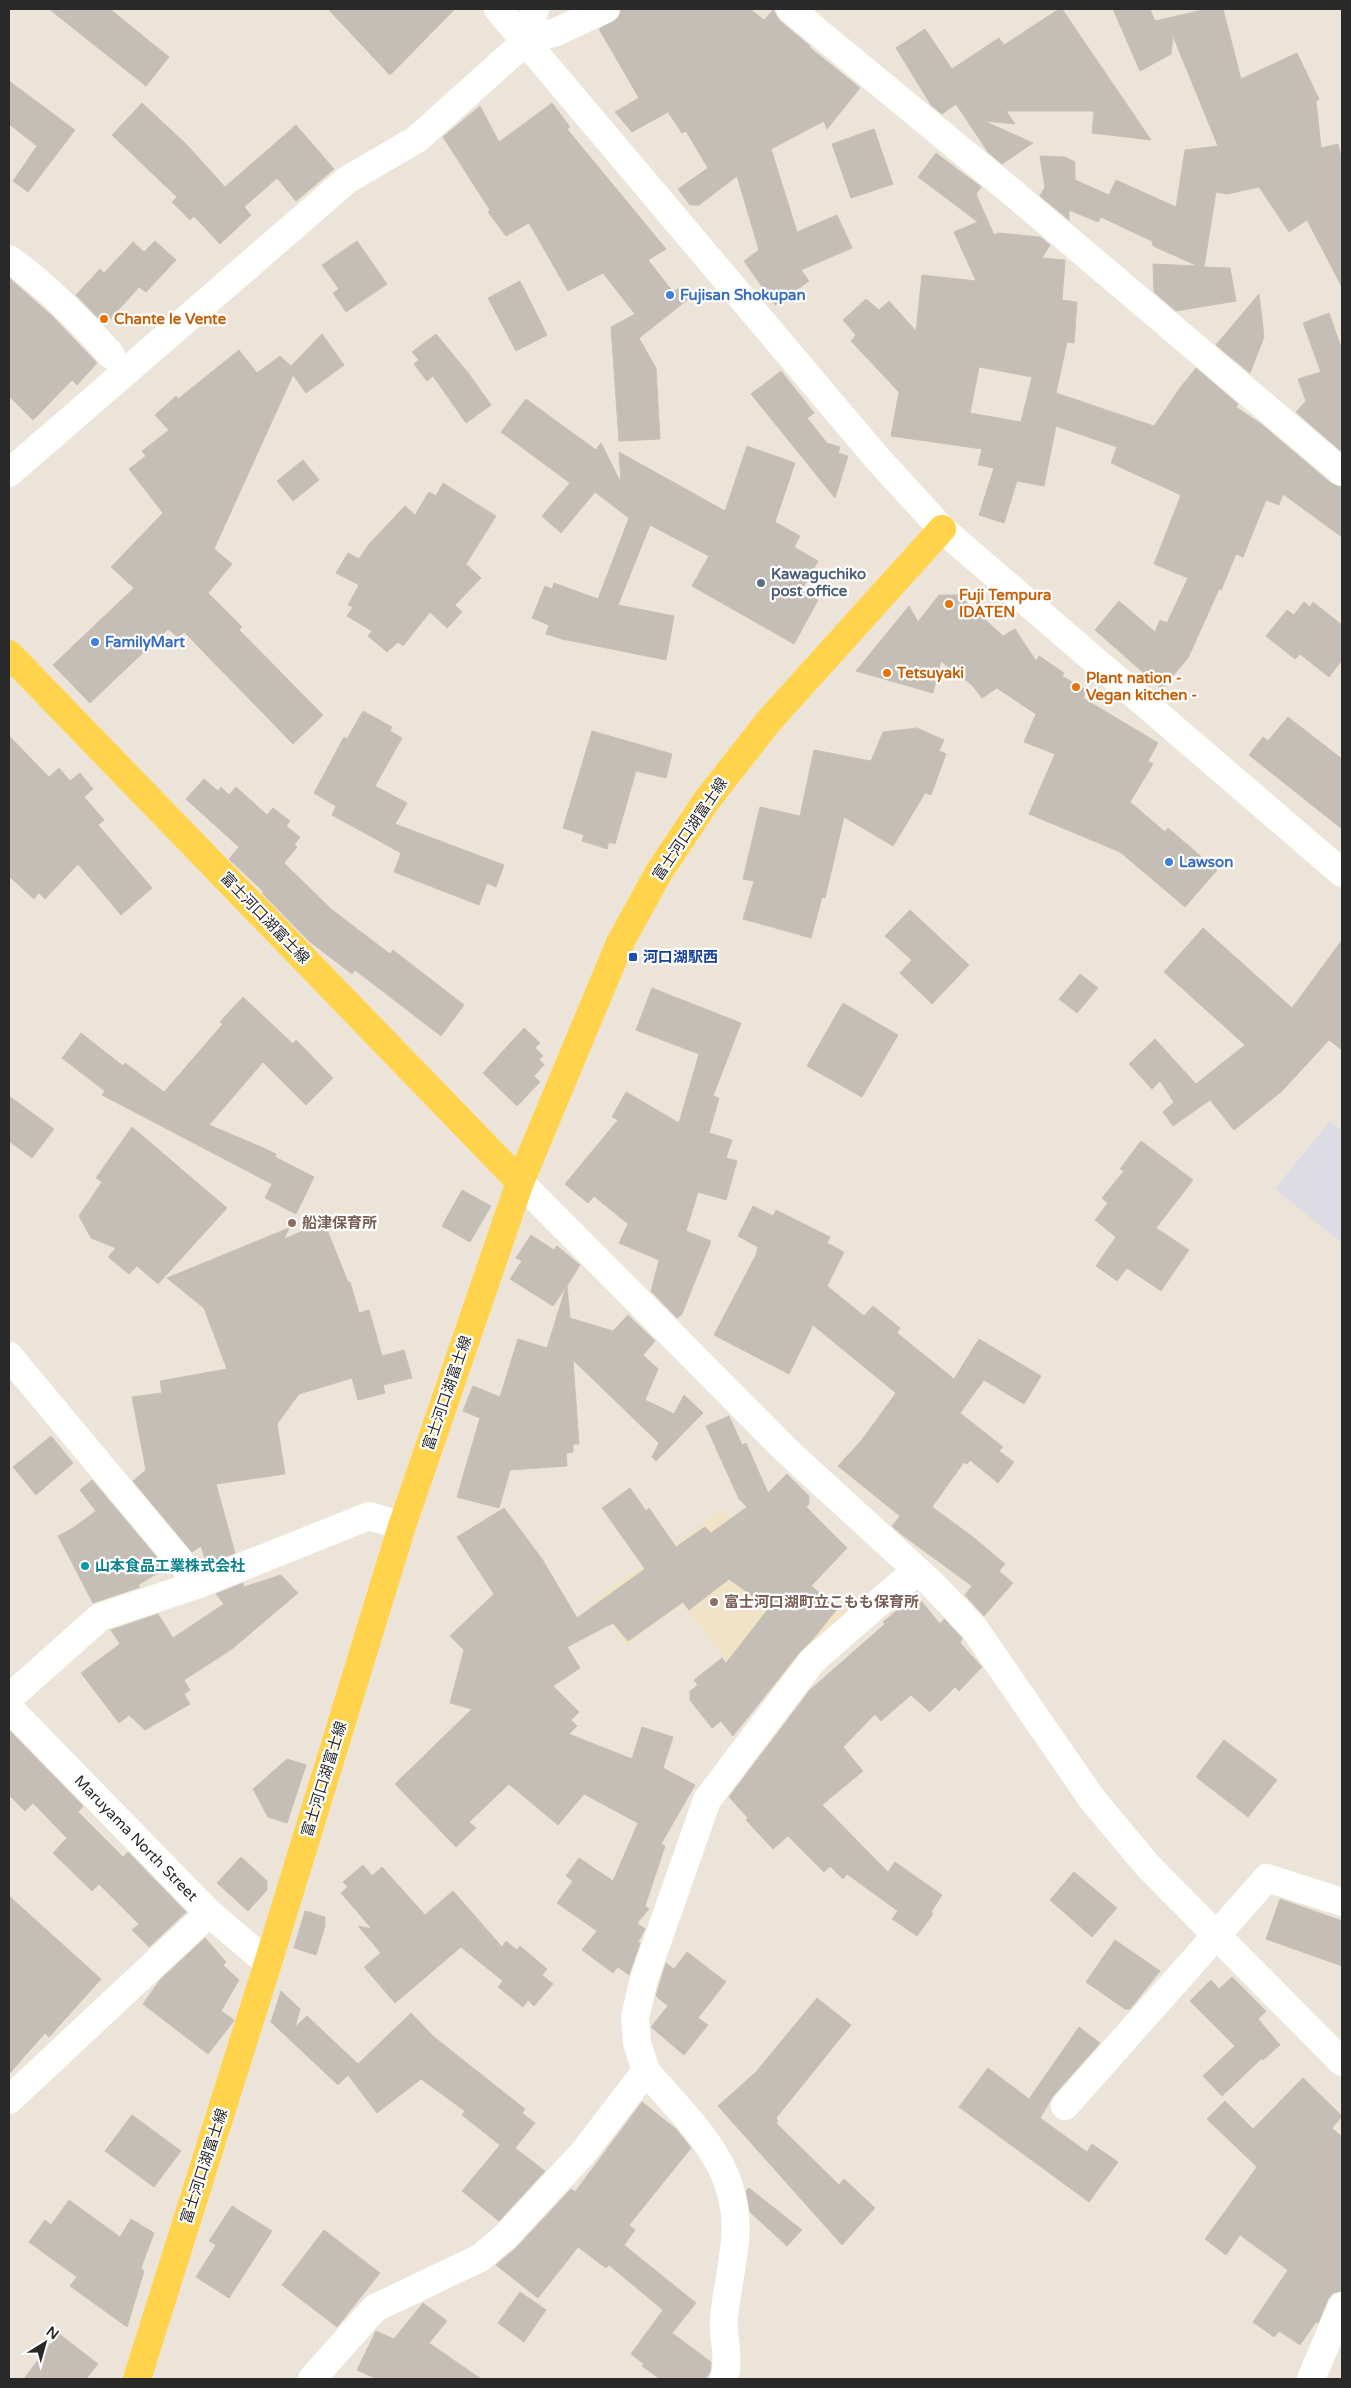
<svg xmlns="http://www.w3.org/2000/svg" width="1351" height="2388" font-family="'Varela Round','Noto Sans JP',sans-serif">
<rect width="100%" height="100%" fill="#ede4d9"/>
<path fill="#dddbe4" d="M1330,1121L1342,1131V1243L1275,1189Z"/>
<path fill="#f1e3c6" d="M723,1510L848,1614L772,1696L726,1660L683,1604L627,1645L594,1600Z"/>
<g fill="#c4beb6" stroke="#c8c1b3" fill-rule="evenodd">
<path d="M49,9H110L169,57L146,86Z"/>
<path d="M328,9H455L390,75Z"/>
<path d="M621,9H750L764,20L773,10L780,21L810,46L809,47L860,88L827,129L824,121L771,149L797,232L837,215L852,248L801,270L809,281L775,305L744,261L759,250L737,176L699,205H690L678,189L708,168L686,131L682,133L668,112L632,132L615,112L639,98L599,29L618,18Z"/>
<path d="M1059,9H1062L1151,140L1092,133L1094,111H1006L1015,124L984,121L1033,143L1002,164L988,152L956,104L942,114L931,105L896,48L925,29L952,69L999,38L1004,45Z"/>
<path d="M1113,9H1150L1155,21L1207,9H1223L1241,79L1297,53L1319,99L1316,101L1321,148L1338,144L1342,161V287L1307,220L1289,232L1259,187L1227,194L1216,192L1204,267L1230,268L1236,301L1176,311L1154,292L1153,264L1198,266L1153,246L1152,241L1101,217L1098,222L1069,210V220L1040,196L1045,187L1040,156L1065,157L1075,162V180L1109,195L1116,180L1176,207L1185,150L1218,146L1173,36L1171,54L1140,71Z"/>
<path d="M9,81L75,130L28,192L13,181L37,146L9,124Z"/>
<path d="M142,103L187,145L225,187L296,125L334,169L296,201L277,178L244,207L251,215L220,244L194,216L190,220L172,202L177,197L112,135Z"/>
<path d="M552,103L570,127L567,129L666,249L648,260L673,292L683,286L691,297L639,338L656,368L660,439L619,441L611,327L635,314L603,273L568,291L529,223L506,236L488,212L490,210L443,137L480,106L499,142Z"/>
<path d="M874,129L893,184L851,198L832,144Z"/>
<path d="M936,153L981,187L976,194L994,235L999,233L1040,237L1050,245L1042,258L1065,260L1062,300L1077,302L1074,343L1067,342L1056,393L1154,426L1180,388L1196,368L1238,404L1236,407L1261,424L1332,484L1342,487V537L1283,494L1279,505L1266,500L1243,557L1236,554L1221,590L1219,589L1188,658L1162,689L1095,630L1119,601L1155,632L1160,620L1167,623L1188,578L1154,564L1181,495L1111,463L1117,447L1056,426L1044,486L1017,481L1004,523L979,515L994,468L978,465L982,449L891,436L899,392L851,341L856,335L843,320L866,299L879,310L889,301L916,331L922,275L976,281L954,232L978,222L918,177ZM979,367L1032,377L1021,422L970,413Z"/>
<path d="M155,241L176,260L146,292L139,287L105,325L76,295L100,269L104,273L133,242L144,252Z"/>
<path d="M357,241L387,284L346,312L333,293L339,289L322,265Z"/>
<path d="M9,278L52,316L97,363L77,385L72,380L33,420L9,396Z"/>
<path d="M520,281L547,335L516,351L488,298Z"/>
<path d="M1259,294L1264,337L1250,373L1216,345Z"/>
<path d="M1329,313L1342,350V452L1296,412L1306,401L1298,379L1321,372L1303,323Z"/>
<path d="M322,334L344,365L306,393L293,375L214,549L232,564L208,593L242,627L239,630L323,715L293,744L184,632L179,638L168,629L90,703L53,665L134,588L111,567L163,513L129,469L146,456L142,451L169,430L155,415L176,396L178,399L239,350L257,373L280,356L291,366Z"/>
<path d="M436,334L469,374L491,405L466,423L433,376L427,381L414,364L419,360L412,352Z"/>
<path d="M781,371L814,413L807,418L827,443L840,447L838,453L848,456L835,498L751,394Z"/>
<path d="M526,399L596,450L601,443L621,483L619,452L725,511L747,446L795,463L775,522L800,536L794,547L818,561L801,591L818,600L794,644L692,586L709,556L650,525L618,605L674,616L666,660L562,639L546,634L549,625L532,618L545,586L552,589L554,583L598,599L629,518L595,492L561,533L542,516L570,483L501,432Z"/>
<path d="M303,460L319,480L293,501L277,481Z"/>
<path d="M443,483L496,516L466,564L481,578L455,605L462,612L447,628L430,612L403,646L398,642L387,652L368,636L372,631L347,616L353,607L348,605L359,585L336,573L348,553L359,559L369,544L405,506L415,515L429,492L436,496Z"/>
<path d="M939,595H958L1003,636L1015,629L1036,661L1039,656L1064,673L1062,676L1087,691L1083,698L1158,743L1148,761L1153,764L1130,802L1165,832L1168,828L1217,870L1185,907L1120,852L1029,814L1055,754L1024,742L1036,714L997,688L982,698L972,685L941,661L933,693L856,671L909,606L918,622Z"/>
<path d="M1304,602L1310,607L1313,602L1342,625V660L1329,677L1300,654L1295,659L1266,636L1287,610L1294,615Z"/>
<path d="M363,711L392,727L390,731L402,738L375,786L407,803L395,824L504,865L496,887L487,883L479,905L394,872L401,853L332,815L336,806L314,793L344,737L347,739Z"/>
<path d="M1288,717L1342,759V829L1249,755L1263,737L1268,741Z"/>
<path d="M917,728L944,740L939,751L946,754L931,795L925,793L893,846L844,817L825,898L822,897L811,938L743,919L754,881L743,879L760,807L800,816L814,750L871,761L883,732Z"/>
<path d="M592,731L672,754L666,778L636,771L615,844L609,842L607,849L582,841L584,835L563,828Z"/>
<path d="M9,736L49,777L59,768L70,781L80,773L93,789L84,797L104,820L98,825L152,888L121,915L78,864L45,899L39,893L34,899L9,876Z"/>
<path d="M204,779L218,791L221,787L229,795L236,787L267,815L273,808L290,821L286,826L300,837L294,845L297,847L284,863L331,909L390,954L393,950L464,1005L441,1036L355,970L352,974L309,941L262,893L264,892L229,859L239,847L186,799Z"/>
<path d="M910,910L969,965L932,1004L900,973L912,960L885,936Z"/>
<path d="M1203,928L1292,1008L1342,940V1050L1329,1040L1282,1091L1234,1130L1210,1100L1173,1126L1163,1112L1174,1102L1160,1081L1152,1089L1129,1064L1155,1039L1196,1084L1245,1045L1164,972Z"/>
<path d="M1080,974L1098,988L1077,1013L1059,999Z"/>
<path d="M652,988L741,1023L713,1096L719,1098L709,1133L732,1140L726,1158L737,1161L726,1200L698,1192L686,1231L711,1241L682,1314L677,1318L651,1291L659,1260L619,1243L628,1224L594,1196L588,1203L565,1184L618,1120L612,1117L626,1092L679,1123L699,1054L636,1030Z"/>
<path d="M243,997L293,1044L296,1040L333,1078L306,1105L263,1062L209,1125L259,1146L276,1154L275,1157L314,1177L296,1214L265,1198L272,1184L102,1095L105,1091L62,1058L81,1033L123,1066L125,1063L164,1092L223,1024L220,1022Z"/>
<path d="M843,1003L898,1035L862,1097L807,1066Z"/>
<path d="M524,1028L540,1043L535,1048L543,1056L539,1059L544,1065L534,1076L540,1082L517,1106L483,1073Z"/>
<path d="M9,1096L54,1129L32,1158L9,1141Z"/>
<path d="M132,1127L227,1208L158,1284L137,1266L129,1274L108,1257L116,1248L91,1238L79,1216L102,1182L96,1178Z"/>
<path d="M1141,1141L1193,1180L1156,1228L1189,1250L1161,1291L1127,1268L1117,1281L1096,1266L1116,1237L1095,1220L1108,1203L1102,1198L1124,1171L1120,1169Z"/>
<path d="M462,1190L491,1206L470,1242L442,1226Z"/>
<path d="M753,1206L773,1216L776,1210L830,1237L827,1243L844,1252L827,1286L864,1316L873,1306L900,1328L897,1333L954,1379L979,1339L1041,1376L1024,1404L984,1380L960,1413L1003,1447L999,1451L1014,1462L998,1483L970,1460L967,1464L964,1462L932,1507L973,1537L1005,1564L999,1571L1013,1583L984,1616L965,1595L972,1586L901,1534L892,1526L900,1516L838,1466L861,1441L896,1393L813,1325L789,1374L714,1335L756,1255L758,1247L738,1236Z"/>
<path d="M324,1222L348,1282H350L359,1313L369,1310L382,1356L404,1350L412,1378L383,1385L385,1393L358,1400L352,1378L299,1394L277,1424L285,1474L216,1484L235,1553L207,1564L201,1546L192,1552L133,1481L146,1470L132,1397L162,1393L160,1381L227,1369L204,1308L167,1278L289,1228L284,1239Z"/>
<path d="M531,1235L554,1250L557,1246L580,1265L567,1286L570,1318L613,1331L628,1315L655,1341L643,1355L658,1369L645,1400L674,1414L684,1395L703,1413L656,1461L652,1457L659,1443L573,1360L579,1444H573V1452L566,1453L567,1466L510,1470L499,1508L457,1497L480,1418L463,1411L473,1386L500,1397L518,1339L547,1348L566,1287L553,1306L510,1279L522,1261L516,1258Z"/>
<path d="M729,1416L742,1445L746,1443L768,1493L787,1474L809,1496V1504L806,1507L847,1548L811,1586L838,1608L812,1640L800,1652L733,1736L721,1721L712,1728L690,1700V1691L698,1685L694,1680L722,1658L726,1663L769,1608L729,1579L689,1610L683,1602L628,1641L613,1623L567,1647L580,1668L553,1686L579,1712L571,1720L577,1726L569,1734L632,1759L642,1727L673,1737L663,1768L695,1785L661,1844L665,1846L645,1906L649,1909L637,1923L645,1929L638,1942L640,1943L629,1975L618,1967L613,1973L582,1950L597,1931L557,1903L573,1881L566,1876L579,1858L613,1881L638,1823L584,1794L558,1825L509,1784L469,1822L476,1828L456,1847L395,1784L472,1709L450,1703L464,1650L450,1636L494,1594L457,1537L504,1508L542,1559L577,1618L645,1569L602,1508L630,1488L646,1511L649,1508L676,1547L705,1527L711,1533L747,1507L739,1499L706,1426Z"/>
<path d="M51,1436L73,1463L36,1495L13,1467Z"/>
<path d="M92,1480L166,1568L138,1585L140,1587L93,1603L58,1536L73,1528L96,1511L80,1490Z"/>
<path d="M281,1575L298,1593L232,1649L184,1680L190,1690L184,1694L190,1704L145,1730L129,1715L119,1723L81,1673L120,1644L111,1630L158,1614L173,1638L224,1604L216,1594L243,1583L244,1587Z"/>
<path d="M916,1595L940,1624L944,1619L962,1638L960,1643L982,1667L959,1691L955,1687L930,1712L911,1695L881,1721L875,1714L843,1747L863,1771L822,1805L888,1872L895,1862L942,1895L931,1912L933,1914L917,1936L892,1919L898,1911L847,1874L843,1879L830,1866L824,1872L788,1836L773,1849L746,1820L748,1818L729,1797L810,1690L885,1624L883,1622Z"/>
<path d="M9,1730L83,1806L78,1812L123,1857L128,1852L186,1912L149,1947L132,1930L139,1924L99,1884L92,1891L53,1853L67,1838L33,1803L25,1811L9,1795Z"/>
<path d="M1224,1740L1277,1780L1248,1817L1196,1777Z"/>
<path d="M287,1759L306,1765L287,1823L268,1817L253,1789Z"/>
<path d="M241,1857L267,1881V1890L248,1911L217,1883Z"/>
<path d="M363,1865L372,1876L382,1867L425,1915L453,1891L502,1947L506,1941L517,1950L520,1946L547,1969L542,1975L553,1984L534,2006L528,2000L523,2007L498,1987L503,1981L461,1947L395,2003L364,1967L381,1953L358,1926L372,1929L341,1893L348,1887L343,1882Z"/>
<path d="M1074,1872L1117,1908L1092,1937L1050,1900Z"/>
<path d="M9,1896L101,1979L49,2037L45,2033L9,2074Z"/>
<path d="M1280,1899L1342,1921V1966L1266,1939Z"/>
<path d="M305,1911L325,1917V1926L316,1955L294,1948Z"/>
<path d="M205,1938L226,1962L223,1965L239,1980L221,2011L234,2020L233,2022L208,2054L143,2004L160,1980Z"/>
<path d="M1115,1940L1160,1971L1130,2009H1125L1086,1982Z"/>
<path d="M687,1952L726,1982L698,2018L708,2025L684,2055L651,2027L668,2006L656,1996L666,1963L674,1969Z"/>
<path d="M1232,1977L1266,2011L1258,2019L1280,2045L1263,2060L1262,2058L1222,2096L1203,2076L1235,2046L1190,2001L1211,1980L1219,1989Z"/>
<path d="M281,1991L300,2009L295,2027L307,2016L358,2064L411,2013L434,2037L525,2109L522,2113L535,2123L515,2148L545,2171L499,2221L462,2191L500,2145L462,2115L465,2111L421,2079L377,2113L348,2075L338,2085L271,2022Z"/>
<path d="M817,1998L851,2025L776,2118L778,2121L776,2123L839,2185L844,2179L875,2208L842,2245L718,2106L756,2072Z"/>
<path d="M1079,2027L1100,2043L1053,2096L1040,2118L1087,2152L1092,2144L1118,2162L1089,2202L959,2107L988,2068L1029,2099Z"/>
<path d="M1303,2078L1342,2116L1332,2128L1342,2137V2291L1333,2293L1328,2299L1318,2323L1316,2322L1300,2345L1279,2331L1274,2337L1253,2322L1288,2270L1240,2235L1226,2255L1205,2239L1257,2167L1207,2119L1225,2101L1253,2129Z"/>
<path d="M642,2102L676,2129L691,2148L629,2225L635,2230L624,2245L696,2303L672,2333L711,2362L710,2372L705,2379H660L642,2366L644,2364L631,2354L663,2310L609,2265L606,2268L578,2247L538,2298L496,2265L516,2248L571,2189L575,2192Z"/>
<path d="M132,2115L181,2151L154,2187L105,2151Z"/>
<path d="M749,2188L802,2230L787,2246L750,2212L746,2191Z"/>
<path d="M69,2200L120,2237L131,2219L154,2233L141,2268L144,2271L127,2327L70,2286L77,2277L29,2242L45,2220L51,2225Z"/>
<path d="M232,2206L272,2231L229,2298L196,2277L216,2245L209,2241Z"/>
<path d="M324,2230L380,2273L337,2327L282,2285Z"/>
<path d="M520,2292L546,2310L524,2342L498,2323Z"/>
<path d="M423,2303L447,2321L429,2343L481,2379H377L357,2370L376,2331L394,2339Z"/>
<path d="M58,2333L98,2364L86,2379H24Z"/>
</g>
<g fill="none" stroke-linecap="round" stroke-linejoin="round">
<g stroke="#fff" stroke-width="28">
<path d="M498,9L877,458L942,529L1342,873"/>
<path d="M790,9L1019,198L1342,472"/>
<path d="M526,41L535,9"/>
<path d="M9,259C48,287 80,320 111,355"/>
<path d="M9,473L347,180L417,139L526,41L556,32L606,9"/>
<path d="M520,1182L787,1451L931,1583L974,1628L1092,1799L1148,1866L1342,2062"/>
<path d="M9,1356L199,1584"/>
<path d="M9,1698L100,1617L199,1584L369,1516L402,1526"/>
<path id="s1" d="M9,1708L209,1913L268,1963"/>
<path d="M646,2071C690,2123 742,2166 735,2240C733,2266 726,2293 724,2319C723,2340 730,2359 724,2379"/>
<path d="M9,2100L209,1913"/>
<path d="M1065,2106L1267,1878L1342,1902"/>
<path d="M312,2379L375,2308L480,2258L505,2237L583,2153L646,2071L637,2043L635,2017L644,1979L707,1800L812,1661L899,1585L918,1572"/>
<path d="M1311,2379L1342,2306"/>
</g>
<g stroke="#ffd44c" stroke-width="28">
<path d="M9,654L520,1182"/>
<path d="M137,2379L268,1963L402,1526L520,1182L620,943L659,872L707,800L768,722L942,529"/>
</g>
</g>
<g fill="#3f7fe0" stroke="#fff" stroke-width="2">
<circle cx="670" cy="295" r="5"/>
<circle cx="95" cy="642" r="5"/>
<circle cx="1169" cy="862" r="5"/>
</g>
<g fill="#e8710a" stroke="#fff" stroke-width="2">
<circle cx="104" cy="319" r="5"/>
<circle cx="949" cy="604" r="5"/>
<circle cx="887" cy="673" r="5"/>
<circle cx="1076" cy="687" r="5"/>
</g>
<circle fill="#5c6f8a" stroke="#fff" stroke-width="2" cx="761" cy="583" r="5"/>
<rect fill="#1a4fb4" stroke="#fff" stroke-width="2" x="628" y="952" width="10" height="10" rx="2.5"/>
<g fill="#8d6e63" stroke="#fff" stroke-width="2">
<circle cx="292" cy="1223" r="5"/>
<circle cx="714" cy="1602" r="5"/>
</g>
<circle fill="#0f9aa8" stroke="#fff" stroke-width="2" cx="85" cy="1566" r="5"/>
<g text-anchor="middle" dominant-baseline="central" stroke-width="4.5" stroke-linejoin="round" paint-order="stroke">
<g font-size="15" font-weight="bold" fill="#366cbe" stroke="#fff" text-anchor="start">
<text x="680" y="295">Fujisan Shokupan</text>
<text x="105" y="642">FamilyMart</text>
<text x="1179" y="862">Lawson</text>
</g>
<g font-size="15" font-weight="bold" fill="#c56008" stroke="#fff" text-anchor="start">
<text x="114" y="319">Chante le Vente</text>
<text x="959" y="595">Fuji Tempura<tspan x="959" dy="17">IDATEN</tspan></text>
<text x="897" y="673">Tetsuyaki</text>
<text x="1086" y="678">Plant nation -<tspan x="1086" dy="17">Vegan kitchen -</tspan></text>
</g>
<g font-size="15" font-weight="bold" fill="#4e5e75" stroke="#fff" text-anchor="start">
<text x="771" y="574">Kawaguchiko<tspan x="771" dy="17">post office</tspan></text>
</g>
<g font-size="15" fill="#292929" stroke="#fff">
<text transform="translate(690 829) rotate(-56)">富士河口湖富士線</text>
<text transform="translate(265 918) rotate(46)">富士河口湖富士線</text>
<text transform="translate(447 1393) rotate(-71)">富士河口湖富士線</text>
<text transform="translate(324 1779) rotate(-73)">富士河口湖富士線</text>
<text stroke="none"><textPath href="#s1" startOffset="182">Maruyama North Street</textPath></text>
<text transform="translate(204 2166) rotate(-72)">富士河口湖富士線</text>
</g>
<g font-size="15" font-weight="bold" fill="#164399" stroke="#fff" text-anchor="start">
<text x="643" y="957">河口湖駅西</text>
</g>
<g font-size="15" font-weight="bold" fill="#785e54" stroke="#fff" text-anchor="start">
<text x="302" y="1223">船津保育所</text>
<text x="724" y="1602">富士河口湖町立こもも保育所</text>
</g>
<g font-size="15" font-weight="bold" fill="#0d838f" stroke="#fff" text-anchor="start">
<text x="95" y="1566">山本食品工業株式会社</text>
</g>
</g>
<rect width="1351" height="2388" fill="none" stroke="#292929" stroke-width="20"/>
<g transform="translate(45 2343) rotate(37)" stroke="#ffffff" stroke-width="4" paint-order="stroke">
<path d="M0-4L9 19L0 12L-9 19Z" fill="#292929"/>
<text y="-8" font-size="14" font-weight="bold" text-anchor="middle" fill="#292929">N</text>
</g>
</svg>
